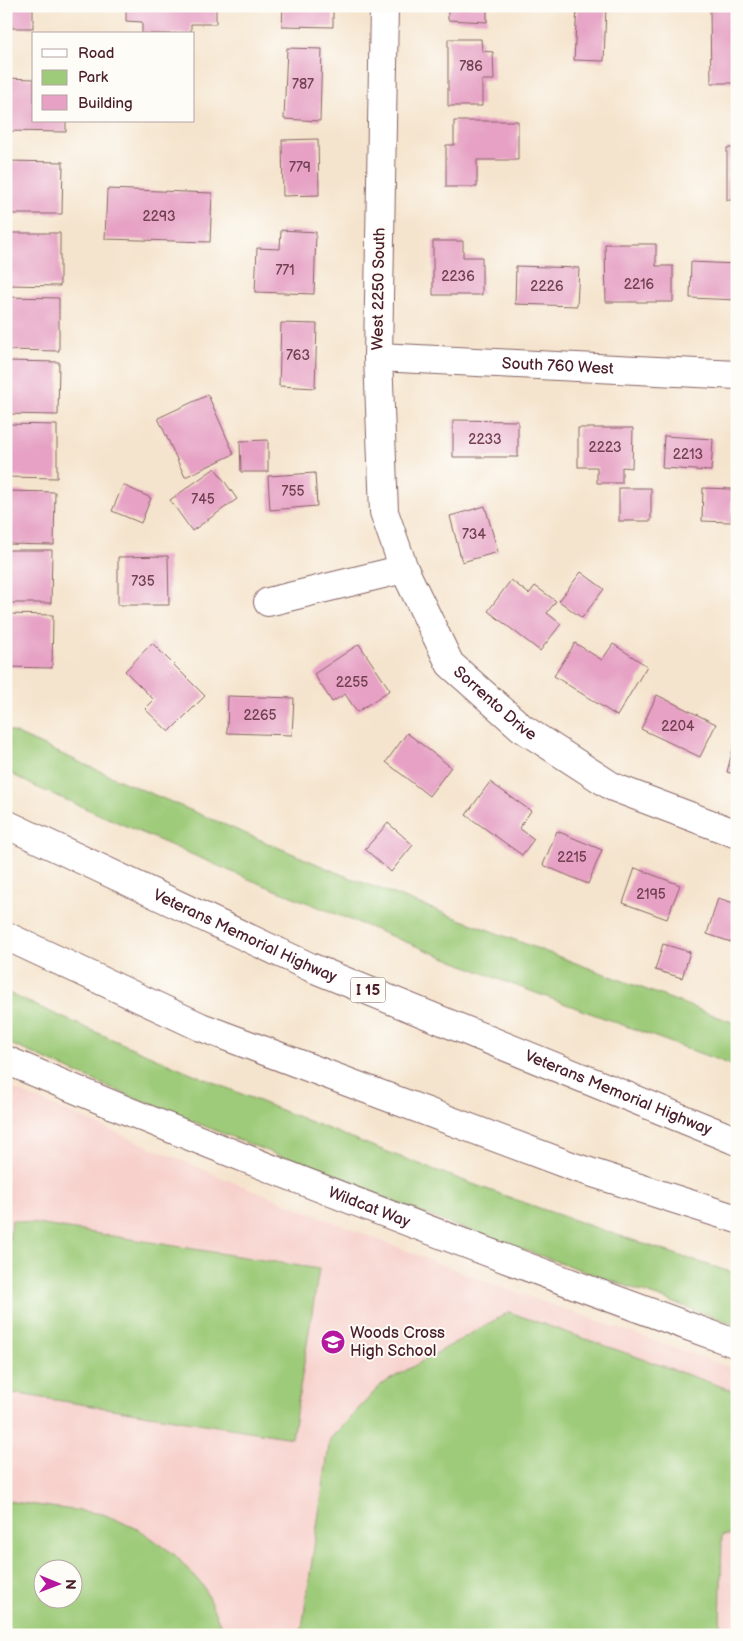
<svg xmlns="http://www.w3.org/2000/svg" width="743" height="1641" font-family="'Balsamiq Sans',sans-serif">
<rect width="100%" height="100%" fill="#fdfcf7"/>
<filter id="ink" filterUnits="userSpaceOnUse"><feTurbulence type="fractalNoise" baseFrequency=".02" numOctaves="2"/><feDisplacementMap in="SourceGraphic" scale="10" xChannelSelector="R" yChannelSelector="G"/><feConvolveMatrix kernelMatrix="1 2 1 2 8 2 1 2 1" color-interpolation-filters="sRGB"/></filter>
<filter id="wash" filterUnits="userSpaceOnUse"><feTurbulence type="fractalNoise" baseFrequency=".0096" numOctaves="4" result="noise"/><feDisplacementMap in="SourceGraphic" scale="20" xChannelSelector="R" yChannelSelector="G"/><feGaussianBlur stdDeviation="1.12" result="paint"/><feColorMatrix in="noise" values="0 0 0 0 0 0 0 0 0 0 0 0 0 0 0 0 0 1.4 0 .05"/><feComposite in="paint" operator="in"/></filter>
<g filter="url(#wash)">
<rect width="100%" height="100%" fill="#f5e4cd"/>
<path fill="#f7d0cb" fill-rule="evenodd" d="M6,1086L228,1180L364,1234L487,1282L737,1370V1635H6ZM42,1568H72V1598H42Z"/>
<g fill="#9ecb79" stroke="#747552" fill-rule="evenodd">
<path d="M6,729L124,782L343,875L737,1024V1067L506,982L251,880L36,787L6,771Z"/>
<path d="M6,992C244,1100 488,1196 737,1274V1325L445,1222L134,1098L6,1042Z"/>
<path d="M12,1220L319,1269L292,1438L6,1392V1258Z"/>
<path d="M509,1312L737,1392V1535H722L720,1635H301L330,1439L382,1384Z"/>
<path d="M6,1501L103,1514L140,1530L175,1555L203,1586L225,1635H6ZM72,1568V1598H42V1568Z"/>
</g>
<g id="blocks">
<g fill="#e6a1c4">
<rect x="6" y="6" width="27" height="22"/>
<path d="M126,6H216V24H191V34H142V22L126,21Z"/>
<path d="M283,6H333V27L282,26Z"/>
<path d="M448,6H487V22L448,20Z"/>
<path d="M577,6H606L604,61L574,60Z"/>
<path d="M710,9H737V83H711Z"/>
<path d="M448,39H481L482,51L493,52L494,80H482V106H448Z"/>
<path d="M287,48L322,49L320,121L284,119Z"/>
<path d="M6,78L34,79V121H66V132L6,131Z"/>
<path d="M454,121H518V160H477V187H446V145H454Z"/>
<path d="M318,139L319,195L283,196L282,140Z"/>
<rect x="727" y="148" width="10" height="52"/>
<path d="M6,161L63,162L62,214H6Z"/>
<path d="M107,189L212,193L210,242L105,239Z"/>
<path d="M281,230L316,232L314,294L255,292L257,248L280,249Z"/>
<path d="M6,233H60V286L6,285Z"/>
<path d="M433,241H463V257H482V295H433Z"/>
<path d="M605,244H656V266H673V302H606Z"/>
<path d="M691,262L737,264V300L690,298Z"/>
<path d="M516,266L579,268L577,306L515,304Z"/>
<path d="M6,297L59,298V351L6,350Z"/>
<path d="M281,323L317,324L315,388L279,386Z"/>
<path d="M6,361L59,362L58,415L6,414Z"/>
<path d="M208,395L234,454L185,477L158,418Z"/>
<path d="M453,420L518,421V457H453Z"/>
<path d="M6,424L57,425V478L6,477Z"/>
<path d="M578,428H633L632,468L622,467V483H597V467H578Z"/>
<path d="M664,436L713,439L711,471L662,468Z"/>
<path d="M268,440V472H241L240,441Z"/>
<path d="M215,468L237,499L192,531L170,500Z"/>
<path d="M315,473L317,506L270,510L268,476Z"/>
<path d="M123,485L151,498L141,523L112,511Z"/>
<rect x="619" y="488" width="32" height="33"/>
<path d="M703,488L732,489L731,522L702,521Z"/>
<path d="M6,491L55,492L54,545L6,544Z"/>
<path d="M485,506L498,552L462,562L450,516Z"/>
<path d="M6,550H52L51,603H6Z"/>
<path d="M168,556L169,605H118V557Z"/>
<path d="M581,572L604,589L582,618L559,601Z"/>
<path d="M511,580L529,594L535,586L556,601L547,613L561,624L540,651L488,611Z"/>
<path d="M6,614L53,615L52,668L6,667Z"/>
<path d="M152,643L205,696L169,732L145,709L154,700L125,671Z"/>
<path d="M575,643L602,660L613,644L647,666L617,716L554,676Z"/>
<path d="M359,644L390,690L357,712L345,694L332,702L314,674Z"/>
<path d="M657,695L716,724L700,757L641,729Z"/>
<path d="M228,696L294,698L292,735L227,733Z"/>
<path d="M407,733L451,767L429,796L386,762Z"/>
<path d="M736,737H737V775L727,772Z"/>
<path d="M490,782L531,811L519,828L534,839L522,855L466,815Z"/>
<path d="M388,823L413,845L391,872L365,849Z"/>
<path d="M557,831L602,850L588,884L543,865Z"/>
<path d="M635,868L680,885L667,919L623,903Z"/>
<path d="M718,898L737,904V944L707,934Z"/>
<path d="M663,944L690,952L682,978L655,970Z"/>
</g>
</g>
</g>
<g filter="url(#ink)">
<use href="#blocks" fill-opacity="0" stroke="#866464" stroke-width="1"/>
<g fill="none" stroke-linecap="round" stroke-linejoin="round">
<defs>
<g id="minor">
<path id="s1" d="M384,6L378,357L384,512L404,569L450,664L522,728L613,787L737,834"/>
<path id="s2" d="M378,357L737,375"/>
<path d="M268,602L404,569"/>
<path id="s3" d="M6,1060C247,1163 491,1255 737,1344"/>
</g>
<g id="highway">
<path id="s4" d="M6,824L310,967L737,1141"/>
<path d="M6,936L201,1027L574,1167L737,1219"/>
</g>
</defs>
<use href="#minor" stroke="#866464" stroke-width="30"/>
<use href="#highway" stroke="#866464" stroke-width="30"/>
<use href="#minor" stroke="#fff" stroke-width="28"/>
<use href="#highway" stroke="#fff" stroke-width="28"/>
</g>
</g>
<defs>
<symbol id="school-disc" viewBox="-11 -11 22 22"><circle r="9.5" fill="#b5179e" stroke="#fdfcf7"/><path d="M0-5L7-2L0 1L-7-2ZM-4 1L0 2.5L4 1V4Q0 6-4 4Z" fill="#fff"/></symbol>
</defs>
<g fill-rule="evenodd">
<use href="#school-disc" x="319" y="1328" width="28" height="28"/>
</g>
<g text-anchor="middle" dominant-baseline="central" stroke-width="4" stroke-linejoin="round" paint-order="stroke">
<g font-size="14" fill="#714051">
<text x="471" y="66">786</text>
<text x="303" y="84">787</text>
<text x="300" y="167">779</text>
<text x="159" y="216">2293</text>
<text x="285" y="270">771</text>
<text x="458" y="276">2236</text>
<text x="639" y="284">2216</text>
<text x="547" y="286">2226</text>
<text x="298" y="355">763</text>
<text x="485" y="439">2233</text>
<text x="605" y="447">2223</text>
<text x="688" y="454">2213</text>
<text x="293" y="491">755</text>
<text x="203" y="499">745</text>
<text x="474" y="534">734</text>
<text x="143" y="581">735</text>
<text x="352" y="682">2255</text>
<text x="260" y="715">2265</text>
<text x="678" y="726">2204</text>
<text x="572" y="857">2215</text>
<text x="651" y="894">2195</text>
</g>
<rect fill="#fdfcf7" stroke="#806168" stroke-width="1" x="350.5" y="977.5" width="35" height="25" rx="4"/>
<g font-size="15" font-weight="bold" fill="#4a1f2b">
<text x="368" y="990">I 15</text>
</g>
<g font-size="16" fill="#4a1f2b" stroke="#fdfcf7">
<text transform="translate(379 289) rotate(-89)">West 2250 South</text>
<text stroke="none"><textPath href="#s2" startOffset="180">South 760 West</textPath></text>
<text stroke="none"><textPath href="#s1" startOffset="732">Sorrento Drive</textPath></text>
<text stroke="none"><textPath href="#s4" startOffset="264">Veterans Memorial Highway</textPath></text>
<text stroke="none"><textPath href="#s4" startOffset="669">Veterans Memorial Highway</textPath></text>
<text stroke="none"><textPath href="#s3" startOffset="392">Wildcat Way</textPath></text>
</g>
<g font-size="16" fill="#4a1f2b" stroke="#fdfcf7" text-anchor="start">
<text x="350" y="1333">Woods Cross<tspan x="350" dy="18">High School</tspan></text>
</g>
</g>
<rect width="743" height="1641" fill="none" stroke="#fdfcf7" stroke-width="25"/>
<rect x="32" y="32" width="162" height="90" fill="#fdfcf7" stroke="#b5a4a5"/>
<rect x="42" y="49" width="25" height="8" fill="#ffffff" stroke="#b5a4a5"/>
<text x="78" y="58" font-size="15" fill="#4a1f2b">Road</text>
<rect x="42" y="70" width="25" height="15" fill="#9ecb79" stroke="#b5a4a5"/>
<text x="78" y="82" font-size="15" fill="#4a1f2b">Park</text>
<rect x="42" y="95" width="25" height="15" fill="#e6a1c4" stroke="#b5a4a5"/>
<text x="78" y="108" font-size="15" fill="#4a1f2b">Building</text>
<g transform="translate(58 1584) rotate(91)"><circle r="24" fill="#fdfcf7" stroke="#b5a4a5"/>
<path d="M0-4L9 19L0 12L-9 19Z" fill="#b5179e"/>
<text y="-8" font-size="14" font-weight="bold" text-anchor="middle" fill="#4a1f2b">N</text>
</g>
</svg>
